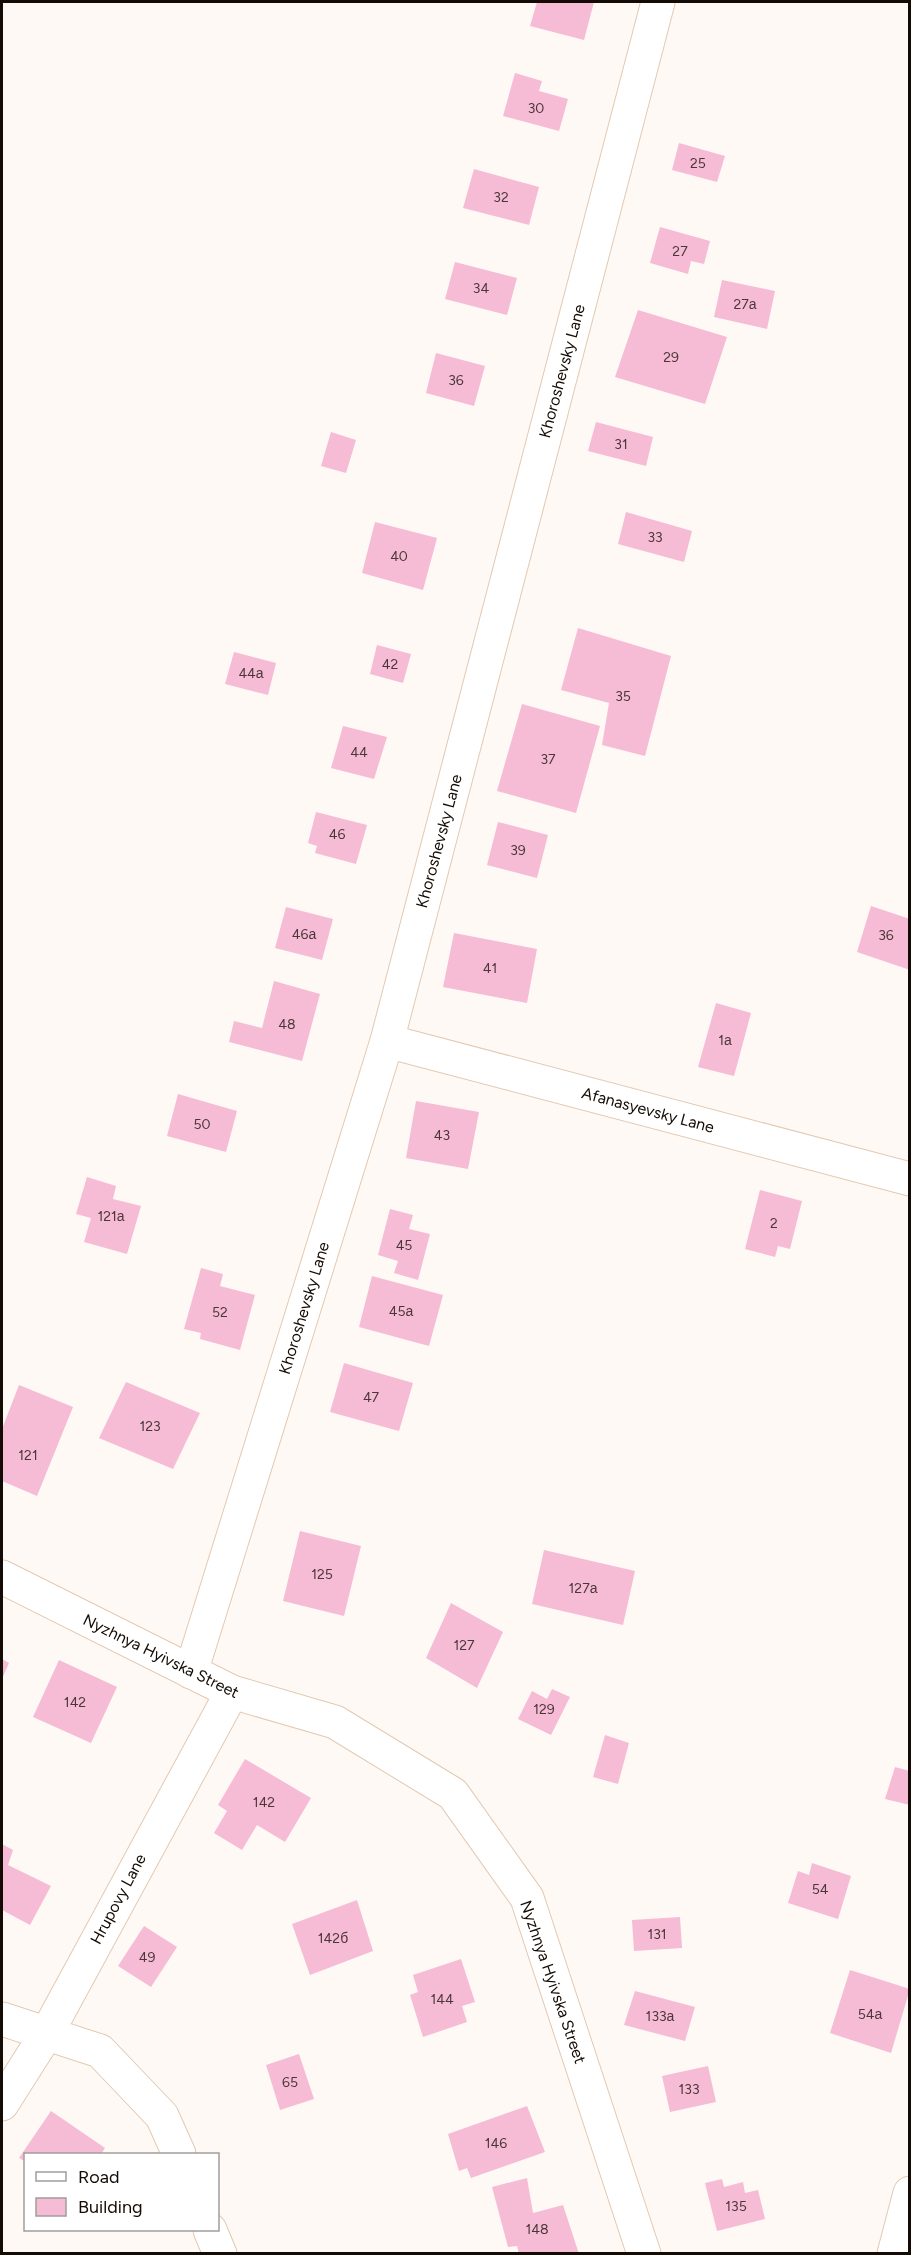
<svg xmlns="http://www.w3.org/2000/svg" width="911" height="2255" font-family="Figtree,sans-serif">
<rect width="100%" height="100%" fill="#fff9f5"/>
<g fill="#f6bbd5">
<path d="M537,2H594L584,40L530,26Z"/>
<path d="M515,73L542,81L539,91L568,99L559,131L503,116Z"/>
<path d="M679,143L725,156L717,182L672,170Z"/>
<path d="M474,169L539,187L529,225L463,208Z"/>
<path d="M660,227L710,241L704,264L691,261L688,274L650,263Z"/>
<path d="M455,262L517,278L507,315L445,299Z"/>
<path d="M722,280L775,291L767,329L714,317Z"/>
<path d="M638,310L727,337L705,404L615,377Z"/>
<path d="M436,353L485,366L474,406L426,393Z"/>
<path d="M596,422L653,437L646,466L588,451Z"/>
<path d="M331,432L356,440L346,473L321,466Z"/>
<path d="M626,512L692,531L684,562L618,544Z"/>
<path d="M375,522L437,538L423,590L362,573Z"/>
<path d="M578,628L671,656L645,756L602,745L609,703L561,690Z"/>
<path d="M377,645L411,654L403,683L370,674Z"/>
<path d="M234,652L276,663L268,695L225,684Z"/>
<path d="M522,704L600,726L576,813L497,791Z"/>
<path d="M343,726L387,737L374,779L331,768Z"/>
<path d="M316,812L367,825L356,864L315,853L317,846L308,843Z"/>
<path d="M498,822L548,835L537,878L487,865Z"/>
<path d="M871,906L910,919V970L857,952Z"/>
<path d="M286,907L333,919L322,960L275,948Z"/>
<path d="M454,933L537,949L527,1003L443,987Z"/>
<path d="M274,981L320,994L302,1061L229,1042L234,1021L262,1028Z"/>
<path d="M716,1003L751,1013L734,1076L698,1067Z"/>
<path d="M178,1094L237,1111L226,1152L167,1136Z"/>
<path d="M416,1101L479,1112L468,1169L406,1158Z"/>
<path d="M87,1177L116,1186L113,1199L141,1206L127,1254L84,1242L91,1218L76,1214Z"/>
<path d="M760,1190L802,1201L790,1249L778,1246L775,1257L745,1249Z"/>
<path d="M390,1209L413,1215L409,1229L430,1234L418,1280L394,1273L398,1261L378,1255Z"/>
<path d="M201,1268L223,1274L220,1286L255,1295L240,1350L200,1339L201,1333L184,1329Z"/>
<path d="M372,1276L443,1295L429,1346L359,1327Z"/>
<path d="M344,1363L413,1383L399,1431L330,1412Z"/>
<path d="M126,1382L200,1413L173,1469L99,1438Z"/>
<path d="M19,1385L73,1407L37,1496L2,1481V1429Z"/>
<path d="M300,1531L361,1546L344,1616L283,1601Z"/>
<path d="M544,1550L635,1571L623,1625L532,1604Z"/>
<path d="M451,1603L503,1632L477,1688L426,1658Z"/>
<path d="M2,1659L9,1663L2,1679Z"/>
<path d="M59,1660L117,1687L91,1743L33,1717Z"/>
<path d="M552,1689L570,1697L551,1735L518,1719L532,1691L547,1699Z"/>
<path d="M605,1735L629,1743L618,1784L593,1777Z"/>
<path d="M245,1759L311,1798L285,1842L257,1825L242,1850L214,1833L227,1811L218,1805Z"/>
<path d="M895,1767L910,1771V1805L885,1799Z"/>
<path d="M2,1844L13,1850L8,1865L51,1886L30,1925L2,1910Z"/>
<path d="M812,1863L851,1876L838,1919L788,1903L798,1871L809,1875Z"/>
<path d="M357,1900L373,1951L310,1975L292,1924Z"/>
<path d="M680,1917L682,1948L634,1951L632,1920Z"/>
<path d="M144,1926L177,1947L151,1987L118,1966Z"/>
<path d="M461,1959L475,2002L462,2006L467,2022L423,2037L410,1995L418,1992L413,1975Z"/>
<path d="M850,1970L910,1989L891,2053L830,2033Z"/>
<path d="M635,1991L695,2007L685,2041L624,2025Z"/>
<path d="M299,2054L314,2099L280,2110L266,2065Z"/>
<path d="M708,2066L716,2102L670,2112L662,2076Z"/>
<path d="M527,2106L545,2152L471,2178L467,2168L459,2171L448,2134Z"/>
<path d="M51,2111L105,2148L101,2154H26V2162L19,2158Z"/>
<path d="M527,2178L533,2213L563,2205L579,2254H519L517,2246L508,2247L492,2187Z"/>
<path d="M722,2179L724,2187L743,2182L745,2193L758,2190L765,2219L717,2231L705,2183Z"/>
</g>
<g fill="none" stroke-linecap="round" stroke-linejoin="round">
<defs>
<g id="street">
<path d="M387,1041L910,1179"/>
<path d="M2,1577L232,1692L335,1722L453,1794L527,1898L644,2254"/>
<path d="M191,1672L387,1041L658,2"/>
<path d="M2,2019L100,2051L162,2116L179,2154"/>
<path d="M2,2104L47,2033L232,1692"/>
<path d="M210,2230L220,2254"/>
<path d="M894,2254L910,2193"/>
</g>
</defs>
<use href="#street" stroke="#e3c9b1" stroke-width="35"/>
<use href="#street" stroke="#fff" stroke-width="33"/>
</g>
<g text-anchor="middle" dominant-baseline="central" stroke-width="5" stroke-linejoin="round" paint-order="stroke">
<g font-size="14" fill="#4c3738">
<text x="536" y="108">30</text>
<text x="698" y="163">25</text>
<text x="501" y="197">32</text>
<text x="680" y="251">27</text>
<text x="481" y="288">34</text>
<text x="745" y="304">27а</text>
<text x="671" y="357">29</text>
<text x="456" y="380">36</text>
<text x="621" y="444">31</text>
<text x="655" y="537">33</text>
<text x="399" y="556">40</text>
<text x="390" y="664">42</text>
<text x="251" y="673">44а</text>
<text x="623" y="696">35</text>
<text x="359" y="752">44</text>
<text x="548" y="759">37</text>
<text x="337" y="834">46</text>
<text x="518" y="850">39</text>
<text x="304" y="934">46а</text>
<text x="886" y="935">36</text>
<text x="490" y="968">41</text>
<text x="287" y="1024">48</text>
<text x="725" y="1040">1а</text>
<text x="202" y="1124">50</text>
<text x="442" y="1135">43</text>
<text x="111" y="1216">121а</text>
<text x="774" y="1223">2</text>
<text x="404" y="1245">45</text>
<text x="401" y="1311">45а</text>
<text x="220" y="1312">52</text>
<text x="371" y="1397">47</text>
<text x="150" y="1426">123</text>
<text x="28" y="1455">121</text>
<text x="322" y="1574">125</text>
<text x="583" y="1588">127а</text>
<text x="464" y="1645">127</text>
<text x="75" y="1702">142</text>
<text x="544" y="1709">129</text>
<text x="264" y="1802">142</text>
<text x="820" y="1889">54</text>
<text x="657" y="1934">131</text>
<text x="333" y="1938">142б</text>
<text x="147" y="1957">49</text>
<text x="442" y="1999">144</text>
<text x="870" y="2014">54а</text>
<text x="660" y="2016">133а</text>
<text x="290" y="2082">65</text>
<text x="689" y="2089">133</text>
<text x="496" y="2143">146</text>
<text x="736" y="2206">135</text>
<text x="537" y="2229">148</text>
</g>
<g font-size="16" fill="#140b04" stroke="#fff">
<text transform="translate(562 371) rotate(-75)">Khoroshevsky Lane</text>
<text transform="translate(439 841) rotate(-75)">Khoroshevsky Lane</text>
<text transform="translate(648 1110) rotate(15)">Afanasyevsky Lane</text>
<text transform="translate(304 1308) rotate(-73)">Khoroshevsky Lane</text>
<text transform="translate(161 1656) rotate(26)">Nyzhnya Hyivska Street</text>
<text transform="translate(118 1899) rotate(-62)">Hrupovy Lane</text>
<text transform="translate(553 1982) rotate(71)">Nyzhnya Hyivska Street</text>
</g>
</g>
<rect width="911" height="2255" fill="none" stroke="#140b04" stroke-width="6"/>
<rect x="24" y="2153" width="195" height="78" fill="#ffffff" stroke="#a19d9b" stroke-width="1.5"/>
<rect x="36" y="2172" width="30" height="9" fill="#ffffff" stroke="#a19d9b" stroke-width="1.5"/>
<text x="78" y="2183" font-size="18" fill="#140b04">Road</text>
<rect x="36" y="2198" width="30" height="18" fill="#f6bbd5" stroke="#a19d9b" stroke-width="1.5"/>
<text x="78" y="2213" font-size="18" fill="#140b04">Building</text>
</svg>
